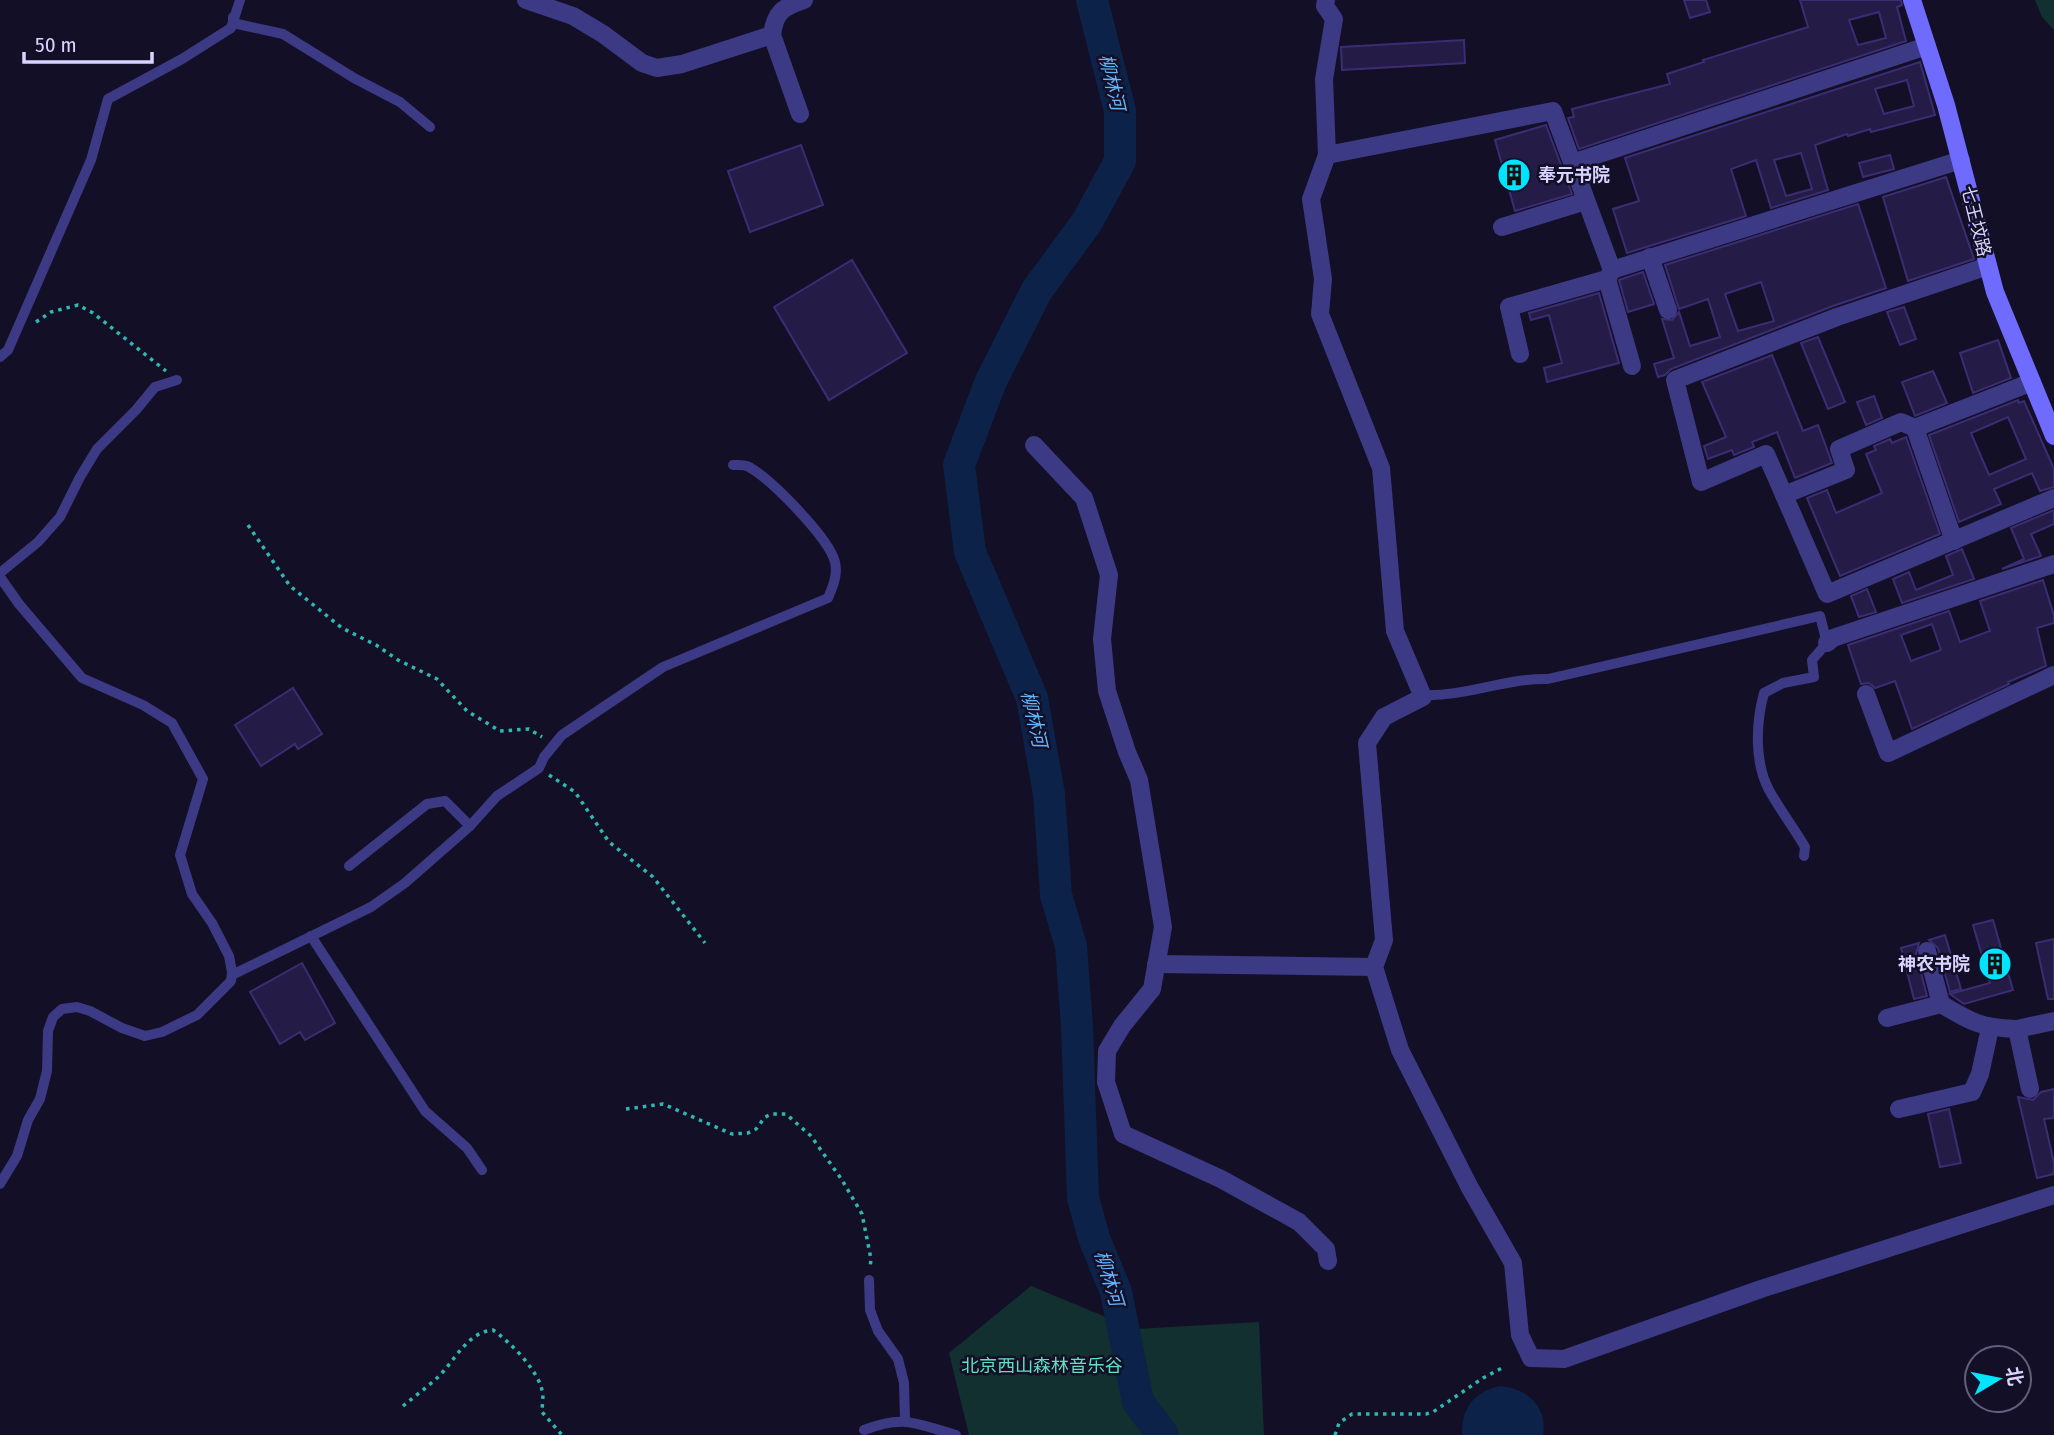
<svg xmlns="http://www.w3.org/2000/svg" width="2054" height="1435" font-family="'Fira Sans Condensed','Noto Sans SC',sans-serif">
<rect width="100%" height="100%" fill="#130f26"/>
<g fill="#12302f">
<path d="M2035,0H2054V30L2042,17Z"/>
<path d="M1031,1286L1135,1329L1259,1322L1264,1435H969L949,1353Z"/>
</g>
<path fill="#0c2248" d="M1500,1386C1526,1388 1548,1406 1543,1435H1462C1461,1408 1474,1392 1500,1386Z"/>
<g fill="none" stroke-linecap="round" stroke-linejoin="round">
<path stroke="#0c2248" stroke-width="32" d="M1092,0L1120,111V161L1087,222L1037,290L991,381L959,465L970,552L1032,698L1049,794L1056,895L1071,946L1077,1026L1083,1198L1094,1238L1116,1292L1138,1402L1163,1435"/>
</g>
<g fill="#241b47" stroke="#3b2d73" stroke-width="2" fill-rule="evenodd">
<path d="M1684,0H1706L1710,12L1690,18Z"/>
<path d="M1800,0H1901L1902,5L1897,7L1906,41L1579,149L1568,118L1574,117L1572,109L1670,84L1667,74L1704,62L1703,60L1808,27ZM1879,12L1886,38L1858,45L1849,20Z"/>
<path d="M1464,40L1465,63L1342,70L1341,47Z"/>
<path d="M1920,62L1935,115L1871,132L1870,129L1848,136L1847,134L1815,145L1828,190L1771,208L1756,160L1731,169L1746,216L1627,253L1613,209L1639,201L1625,158ZM1907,80L1914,106L1884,114L1875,89ZM1801,153L1812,189L1786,196L1774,160Z"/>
<path d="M1546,125L1572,194L1515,211L1495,140Z"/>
<path d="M801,145L823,205L750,232L728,171Z"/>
<path d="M1890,155L1894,169L1863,177L1859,163Z"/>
<path d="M1946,177L1974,259L1908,281L1883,197Z"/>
<path d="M1858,204L1886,288L1833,306L1671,369L1665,375L1658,377L1654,364L1674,358L1662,319L1672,320L1679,312L1690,346L1720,337L1708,299L1679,309L1665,265ZM1761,282L1774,321L1738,331L1725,294Z"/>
<path d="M852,260L907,353L829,400L774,307Z"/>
<path d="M1643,272L1654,304L1628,312L1619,280Z"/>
<path d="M1599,293L1619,363L1547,382L1544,368L1562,363L1549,315L1531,320L1529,313Z"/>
<path d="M1904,307L1916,339L1900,345L1887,312Z"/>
<path d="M1818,337L1845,402L1828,409L1801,343Z"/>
<path d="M1998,340L2011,378L1973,393L1960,353Z"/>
<path d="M1772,355L1803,431L1818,425L1832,463L1795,478L1777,432L1752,442L1754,447L1734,455L1732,450L1708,459L1704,446L1726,437L1702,382Z"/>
<path d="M1933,371L1947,403L1915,416L1902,382Z"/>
<path d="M1874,396L1882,418L1866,425L1857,402Z"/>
<path d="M2018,400L2019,403L2024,401L2054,469V487L2040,491L2032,473L1994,489L2001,504L1959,522L1929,435ZM2008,417L2026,459L1989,475L1971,433Z"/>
<path d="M1906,437L1940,534L1840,576L1807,498L1827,490L1836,513L1882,493L1866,454L1876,450L1874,446L1890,439L1892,443Z"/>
<path d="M2054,510V524L2031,534L2041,556L2002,569L2024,559L2011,528Z"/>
<path d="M1962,549L1974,579L1902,603L1893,579L1909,572L1916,590L1953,575L1946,556Z"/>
<path d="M2043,580L2054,616V623L2037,628L2046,666L2008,682L2009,684L1912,729L1895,681L1875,688L1869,683L1861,684L1848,645L1949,611L1960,642L1990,631L1980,601ZM1932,624L1941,650L1911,661L1901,635Z"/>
<path d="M1867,589L1876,612L1859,617L1851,596Z"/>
<path d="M293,688L322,734L298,749L295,744L261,766L235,725Z"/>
<path d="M1993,920L2013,990L1964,1004L1950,994L1990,983L1973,925Z"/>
<path d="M1945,935L1961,989L1950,992L1938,948L1929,940Z"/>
<path d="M2054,939V999H2048L2036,943Z"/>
<path d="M1919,943L1916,954L1927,996L1914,999L1901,948Z"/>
<path d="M302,963L335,1023L305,1040L300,1032L280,1044L250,992Z"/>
<path d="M2054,1089V1118L2044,1119L2054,1163V1174L2037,1178L2018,1097L2033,1100L2041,1092Z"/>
<path d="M1949,1109L1961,1163L1940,1167L1928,1114Z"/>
</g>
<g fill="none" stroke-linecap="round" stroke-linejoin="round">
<g stroke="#2fb8b0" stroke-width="3.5" stroke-dasharray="3.5 5" stroke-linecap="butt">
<path d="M36,322L51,312L78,305L93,313L166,371"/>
<path d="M248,525L290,586L342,628L376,645L398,660L437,679L467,711L500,731L529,729L542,737"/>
<path d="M549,775L575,792L609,842L653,877L705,943"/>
<path d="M626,1109L663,1104L732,1134L748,1133L756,1129L765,1117L772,1114H786L811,1136L842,1180L862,1214L871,1259L870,1268"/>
<path d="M403,1406C414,1397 426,1388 437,1378C455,1361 467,1332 493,1330C510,1342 537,1369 542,1390C544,1396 542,1405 542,1412L562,1435"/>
<path d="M1335,1435L1339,1423L1352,1414H1426L1433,1412L1483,1378L1502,1368"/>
</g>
<g stroke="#3d3a85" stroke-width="10">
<path d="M233,17V23L283,34L354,78L400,102L430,127"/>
<path d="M0,357L8,350L91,160L108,99L182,59L231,28L240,0"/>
<path d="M0,573L38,542L60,517L80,477L97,449L136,410L155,387L177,380"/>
<path d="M0,577L19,604L82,678L143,705L172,723L203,779L180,855L192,894L212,923L229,956L232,972L231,981L197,1015L162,1032L145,1036L122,1028L90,1011L77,1007L62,1009L53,1017L48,1031L47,1071L40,1099L28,1120L17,1156L0,1184"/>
<path d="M1422,695C1465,697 1505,678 1548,679L1820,616L1827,643L1812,660L1814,677L1783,683L1764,693C1756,722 1754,762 1769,790C1780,810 1794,828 1805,847L1804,856"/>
<path d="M349,866L427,804L445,801L470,826"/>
<path d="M311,936L425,1111L467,1148L482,1170"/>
<path d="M232,975L371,907L405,883L470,826L497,796L539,768L544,757L562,735L663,667L828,598C833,586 838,575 835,562C829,538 771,479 749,467C744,464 739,465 733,465"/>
<path d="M869,1280L870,1310L878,1331L898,1359L904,1383L905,1420"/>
<path d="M864,1430C905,1414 916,1424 956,1435"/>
</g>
<g stroke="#3d3a85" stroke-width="18">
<path d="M526,0L573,16L603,34L642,63L657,68L682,64L772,35"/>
<path d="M1326,0L1325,6L1334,19L1324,79L1327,155L1311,199L1323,279L1320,314L1381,468L1395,631L1423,697L1384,717L1367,743L1384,940L1374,967L1400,1050L1470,1188L1513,1263L1520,1335L1531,1358L1564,1359L1761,1289L2054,1195"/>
<path d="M800,114L772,35C775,12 783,7 804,0"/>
<path d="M1327,155L1553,111L1612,270L1961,160"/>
<path d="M1572,163L1927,46"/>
<path d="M1502,227L1586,201"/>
<path d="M1650,257L1668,310"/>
<path d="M1607,279L1632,366"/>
<path d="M1520,354L1509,307L1607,279L1612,270"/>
<path d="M2032,382L1915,428L1901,422L1839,449L1846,470L1784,495L1827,594L2054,498"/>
<path d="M1915,428L1954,541"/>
<path d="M1034,445L1084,498L1109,575L1102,639L1107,691L1127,752L1139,780L1163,927L1152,989L1122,1026L1107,1051L1106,1082L1123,1134L1221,1179L1299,1222L1326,1249L1328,1261"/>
<path d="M1784,495L1766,454L1701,482L1675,380L1837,317L1988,266"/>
<path d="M1827,643L1833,638L2054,564"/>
<path d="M1866,694L1888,753L2054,675"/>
<path d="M1927,951L1941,1004"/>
<path d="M1156,964L1374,967"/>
<path d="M1887,1018L1941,1004C1971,1022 1981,1028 2017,1029"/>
<path d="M2030,1089L2017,1029L2054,1021"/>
<path d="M1899,1109L1972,1092L1980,1074L1990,1028"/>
</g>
<path stroke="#6f6bff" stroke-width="18" d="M1912,0L1946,105L1995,292L2054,436"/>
</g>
<defs>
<symbol id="building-disc" viewBox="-11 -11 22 22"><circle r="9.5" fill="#00e5ff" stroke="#130f26"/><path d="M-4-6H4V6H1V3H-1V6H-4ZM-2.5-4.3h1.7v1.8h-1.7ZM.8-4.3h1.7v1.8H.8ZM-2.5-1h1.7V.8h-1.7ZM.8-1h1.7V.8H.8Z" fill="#111"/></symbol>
</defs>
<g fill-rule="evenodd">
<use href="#building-disc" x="1495" y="156" width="38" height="38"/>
<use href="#building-disc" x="1976" y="945" width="38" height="38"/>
</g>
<g text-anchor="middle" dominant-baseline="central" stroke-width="5" stroke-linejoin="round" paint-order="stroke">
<g font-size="18" font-weight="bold" fill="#d9d4ff" stroke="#130f26" text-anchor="start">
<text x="1538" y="175">奉元书院</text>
<text x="1970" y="964" text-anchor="end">神农书院</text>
</g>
<g font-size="18" fill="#d9d4ff" stroke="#130f26">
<text transform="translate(1976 221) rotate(76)">七王坟路</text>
</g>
<g font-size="18" fill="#5fe0c0" stroke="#130f26">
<text x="1042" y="1366">北京西山森林音乐谷</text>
</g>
<g font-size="19" font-style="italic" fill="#62b6ff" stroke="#130f26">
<text transform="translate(1112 82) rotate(77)">柳林河</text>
<text transform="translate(1034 719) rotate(77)">柳林河</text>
<text transform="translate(1109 1278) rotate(73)">柳林河</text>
</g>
</g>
<g transform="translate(1998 1379) rotate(80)"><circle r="33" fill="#130f26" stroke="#625e7d" stroke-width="2"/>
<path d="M0-5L12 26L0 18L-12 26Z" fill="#00e5ff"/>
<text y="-10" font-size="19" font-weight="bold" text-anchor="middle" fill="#d9d4ff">北</text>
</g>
<path d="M24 52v10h128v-10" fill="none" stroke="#d9d4ff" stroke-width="3.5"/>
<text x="35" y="52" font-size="21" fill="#d9d4ff" stroke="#130f26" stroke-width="5" paint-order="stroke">50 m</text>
</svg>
